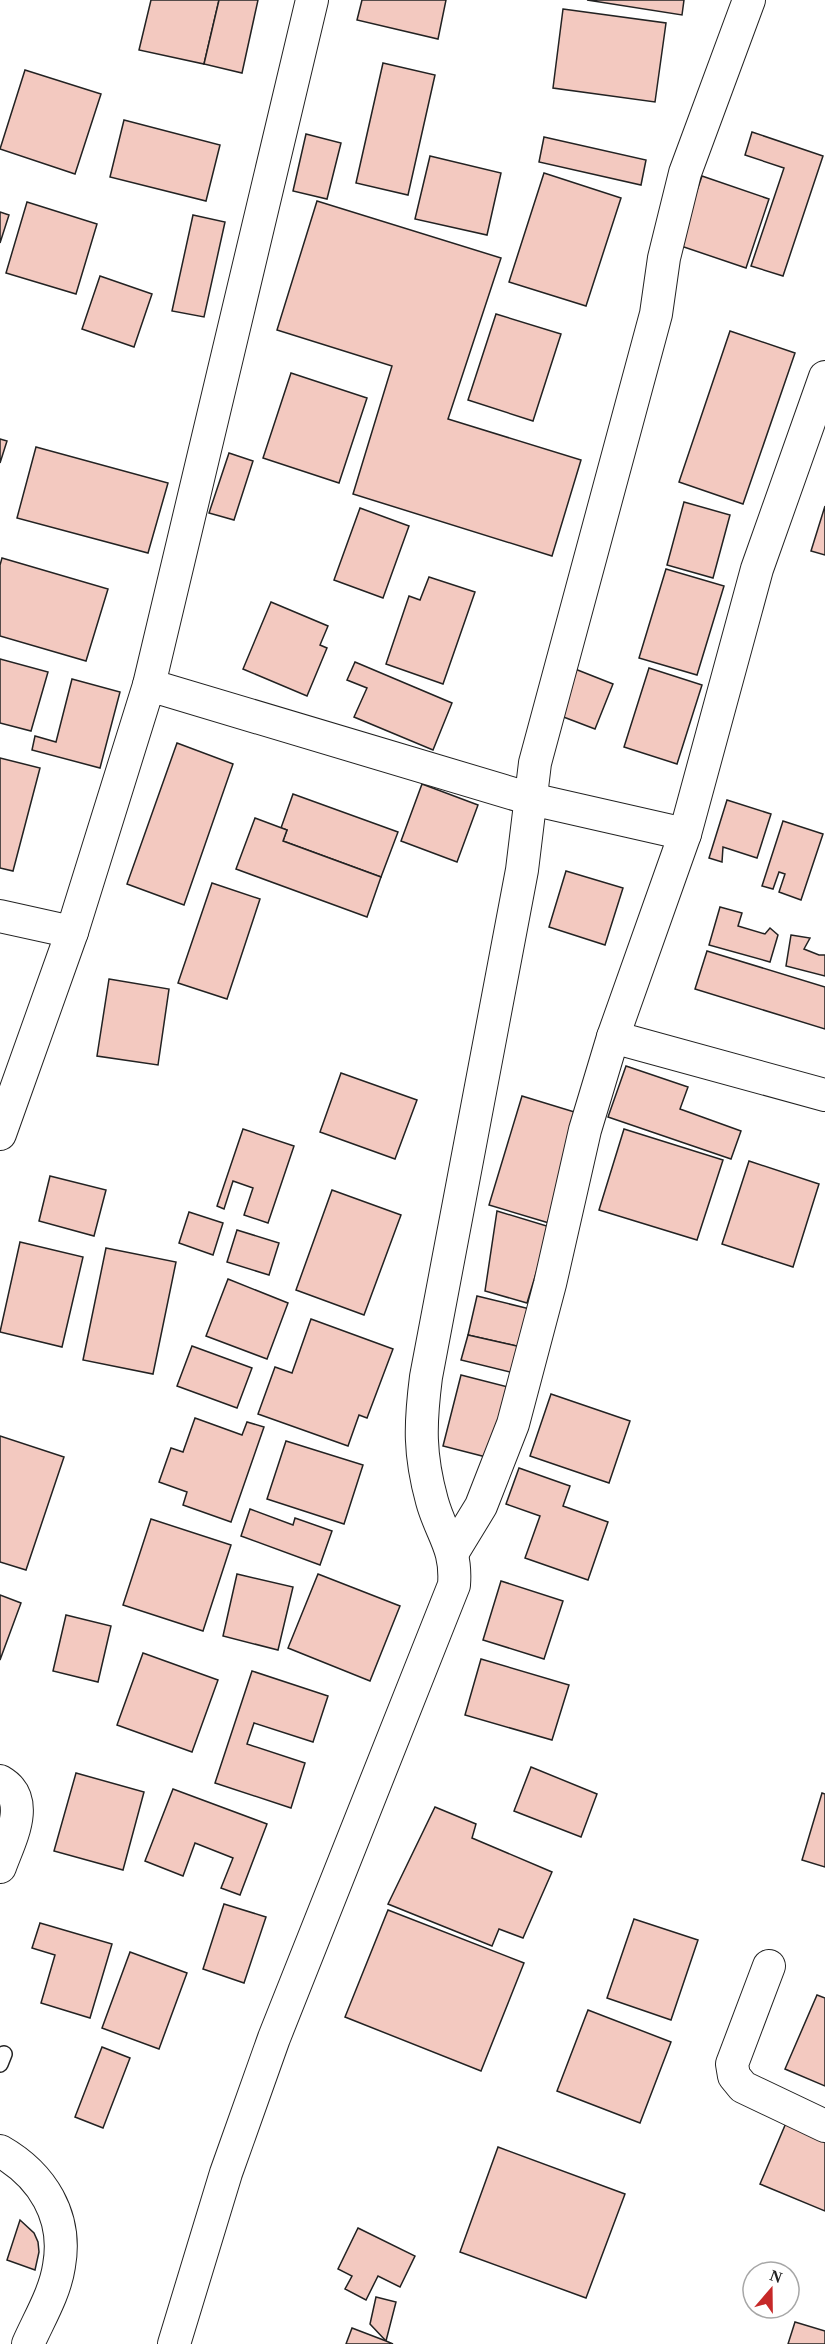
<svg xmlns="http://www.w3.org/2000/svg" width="825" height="2344" font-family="'Times New Roman',serif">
<rect width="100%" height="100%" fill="#fff"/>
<g fill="#f3c9c0" stroke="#222" stroke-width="1.5">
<path d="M151,0H219L204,64L139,50Z"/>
<path d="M219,0H258L242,73L204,64Z"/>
<path d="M362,0H446L438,39L357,20Z"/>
<path d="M587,0H684L682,15Z"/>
<path d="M563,9L666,23L655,102L553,88Z"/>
<path d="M383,63L435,75L408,195L356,183Z"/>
<path d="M25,70L101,94L75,174L0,149Z"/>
<path d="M124,120L220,145L206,201L110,177Z"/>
<path d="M752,132L823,156L783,276L751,266L784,168L745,155Z"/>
<path d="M306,134L341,143L327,199L293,191Z"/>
<path d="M544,137L646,160L641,185L539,162Z"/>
<path d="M430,156L501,173L487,235L415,219Z"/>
<path d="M544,173L621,198L586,306L509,282Z"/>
<path d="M702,176L769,199L746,268L678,245Z"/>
<path d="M317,201L501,258L448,419L581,460L552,556L353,494L392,366L277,330Z"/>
<path d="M27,202L97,224L76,294L6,273Z"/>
<path d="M0,212L9,215L0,243Z"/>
<path d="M193,215L225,222L204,317L172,311Z"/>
<path d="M100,276L152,294L134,347L82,329Z"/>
<path d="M496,314L561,334L533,421L468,400Z"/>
<path d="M730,331L795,353L743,504L679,482Z"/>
<path d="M291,373L367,398L339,483L263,458Z"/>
<path d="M0,439L7,441L0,463Z"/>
<path d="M36,447L168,483L148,553L17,518Z"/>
<path d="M229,453L253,461L234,520L209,513Z"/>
<path d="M684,502L730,515L713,578L667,565Z"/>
<path d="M825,506V555L811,551Z"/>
<path d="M360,508L409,526L383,598L334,580Z"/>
<path d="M2,558L108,589L86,661L0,636V565Z"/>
<path d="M666,569L724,586L697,675L639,658Z"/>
<path d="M429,577L475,592L443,684L386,664L409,596L420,600Z"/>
<path d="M271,602L328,626L320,645L327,648L307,696L243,669Z"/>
<path d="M0,659L48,672L31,731L0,723Z"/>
<path d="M355,662L452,703L433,750L354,717L367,688L347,680Z"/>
<path d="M570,667L613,684L595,729L553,713Z"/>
<path d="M649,668L702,685L677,764L624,747Z"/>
<path d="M72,679L120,692L100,768L32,750L35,736L56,742Z"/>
<path d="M177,743L233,764L184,905L127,884Z"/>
<path d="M0,758L40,768L13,871L0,868Z"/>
<path d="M422,784L478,805L457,862L401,841Z"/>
<path d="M293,794L398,832L381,877L283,841L287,830L281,828Z"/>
<path d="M727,800L771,814L757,858L723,847L722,862L709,858Z"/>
<path d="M255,818L287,830L283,841L381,877L367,917L236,869Z"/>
<path d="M783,821L823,834L801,900L779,892L785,874L779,872L773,889L762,886Z"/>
<path d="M566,871L623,888L605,945L549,927Z"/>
<path d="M212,883L260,899L227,999L178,983Z"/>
<path d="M720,907L742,913L738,926L765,934L770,928L778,935L770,962L709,945Z"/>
<path d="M791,935L810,938L804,949L819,955H825V976L786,966Z"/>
<path d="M707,951L825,987V1029L695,989Z"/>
<path d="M109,979L169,989L158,1065L97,1056Z"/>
<path d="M626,1066L688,1087L680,1109L741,1131L731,1159L608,1117Z"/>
<path d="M341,1073L417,1100L395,1159L320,1132Z"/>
<path d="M522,1096L581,1114L549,1223L489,1205Z"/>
<path d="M243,1129L294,1146L268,1223L244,1215L253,1188L233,1181L224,1209L217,1206Z"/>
<path d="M624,1129L723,1160L697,1240L599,1210Z"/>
<path d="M749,1161L819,1184L793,1267L722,1244Z"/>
<path d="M50,1176L106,1190L94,1236L39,1221Z"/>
<path d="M332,1190L401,1215L364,1315L296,1290Z"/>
<path d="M497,1211L550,1227L527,1303L485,1291Z"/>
<path d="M189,1212L223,1223L213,1255L179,1243Z"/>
<path d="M237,1230L279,1243L269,1275L227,1262Z"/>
<path d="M20,1242L83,1257L62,1347L0,1332Z"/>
<path d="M106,1248L176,1262L153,1374L83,1360Z"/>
<path d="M228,1279L288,1303L267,1359L206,1336Z"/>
<path d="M477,1296L530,1309L521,1347L468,1335Z"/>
<path d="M311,1319L393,1349L367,1418L359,1415L348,1446L258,1414L275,1367L292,1373Z"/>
<path d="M468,1335L521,1347L514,1373L461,1360Z"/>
<path d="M192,1346L252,1368L237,1408L177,1386Z"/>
<path d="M461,1375L508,1387L490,1458L443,1446Z"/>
<path d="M551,1394L630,1421L609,1483L530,1456Z"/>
<path d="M195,1418L242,1435L247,1422L264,1427L231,1522L183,1505L187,1492L159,1482L171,1448L183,1452Z"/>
<path d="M0,1436L64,1457L26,1570L0,1562Z"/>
<path d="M286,1441L363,1465L344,1524L267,1499Z"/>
<path d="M519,1468L570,1486L563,1506L608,1522L588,1580L525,1558L540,1516L506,1504Z"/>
<path d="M250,1509L293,1525L295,1518L332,1531L320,1565L241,1536Z"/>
<path d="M151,1519L231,1545L203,1631L123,1605Z"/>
<path d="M237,1574L293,1587L278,1650L223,1636Z"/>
<path d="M318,1574L400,1606L370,1681L288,1648Z"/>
<path d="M501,1581L563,1601L544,1659L483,1640Z"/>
<path d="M0,1595L21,1603L0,1660Z"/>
<path d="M66,1615L111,1626L98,1682L53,1671Z"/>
<path d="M143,1653L218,1680L192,1752L117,1725Z"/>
<path d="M481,1659L569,1685L552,1740L465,1715Z"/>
<path d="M252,1671L328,1696L313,1742L254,1723L247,1744L305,1763L291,1808L215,1783Z"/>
<path d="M531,1767L597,1794L581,1837L514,1811Z"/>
<path d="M76,1773L144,1792L123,1870L54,1851Z"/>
<path d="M173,1789L267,1824L240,1895L221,1888L233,1858L195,1843L183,1876L145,1861Z"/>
<path d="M822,1793L825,1794V1867L802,1860Z"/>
<path d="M435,1807L476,1824L472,1838L552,1872L523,1938L499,1929L492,1946L388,1904Z"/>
<path d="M224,1904L266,1917L244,1983L203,1969Z"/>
<path d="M388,1910L524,1963L481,2071L345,2017Z"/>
<path d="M634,1919L698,1940L671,2020L607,1998Z"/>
<path d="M40,1923L112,1944L90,2018L41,2003L55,1955L32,1948Z"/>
<path d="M130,1952L187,1973L159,2049L102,2028Z"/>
<path d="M817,1995L825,1998V2086L785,2069Z"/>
<path d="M588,2010L671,2042L640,2123L557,2091Z"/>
<path d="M102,2047L130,2058L103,2128L75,2117Z"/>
<path d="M786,2123L825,2140V2211L760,2184Z"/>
<path d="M498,2147L625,2194L586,2298L460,2252Z"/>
<path d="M20,2220L34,2233L38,2242L39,2252L35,2270L7,2260Z"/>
<path d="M358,2228L415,2256L400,2287L378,2276L366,2300L345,2289L352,2276L338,2269Z"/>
<path d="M376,2297L396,2302L386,2341L370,2324Z"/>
<path d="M795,2322L825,2331V2344H788Z"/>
<path d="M352,2328L386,2341L393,2344H346Z"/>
</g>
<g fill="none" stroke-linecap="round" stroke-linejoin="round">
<defs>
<path id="service" d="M0,2064L4,2054"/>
<g id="minor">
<path d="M149,685L312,0"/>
<path d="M0,916L72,932"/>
<path d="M613,1037L825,1095"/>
<path d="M0,1134L72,932L149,685L531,799L685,834"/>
<path d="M453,1552L481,1506L513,1424L550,1284L585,1130L613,1037L685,834L757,569L825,377"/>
<path d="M0,1781C33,1800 9,1841 0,1867"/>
<path d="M769,1966L732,2064L734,2076L743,2087L825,2126"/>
<path d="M0,2151C42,2175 68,2216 59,2266C55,2293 39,2319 28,2344"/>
<path d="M174,2344L226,2173L274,2038L454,1585C457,1547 441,1534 432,1501C419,1454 420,1424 426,1377L522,870L535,763L656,314L664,258L685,173L749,0"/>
</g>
</defs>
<use href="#service" stroke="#222" stroke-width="18"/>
<use href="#minor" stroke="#222" stroke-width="34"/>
<use href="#service" stroke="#fff" stroke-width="15"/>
<use href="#minor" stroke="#fff" stroke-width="32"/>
</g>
<g transform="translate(771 2290) rotate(20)"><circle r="28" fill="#ffffff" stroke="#a7a7a7" stroke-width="1.5"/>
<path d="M0-4.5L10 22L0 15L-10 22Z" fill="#c62828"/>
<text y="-9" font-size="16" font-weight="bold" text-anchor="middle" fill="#222222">N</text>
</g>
</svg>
